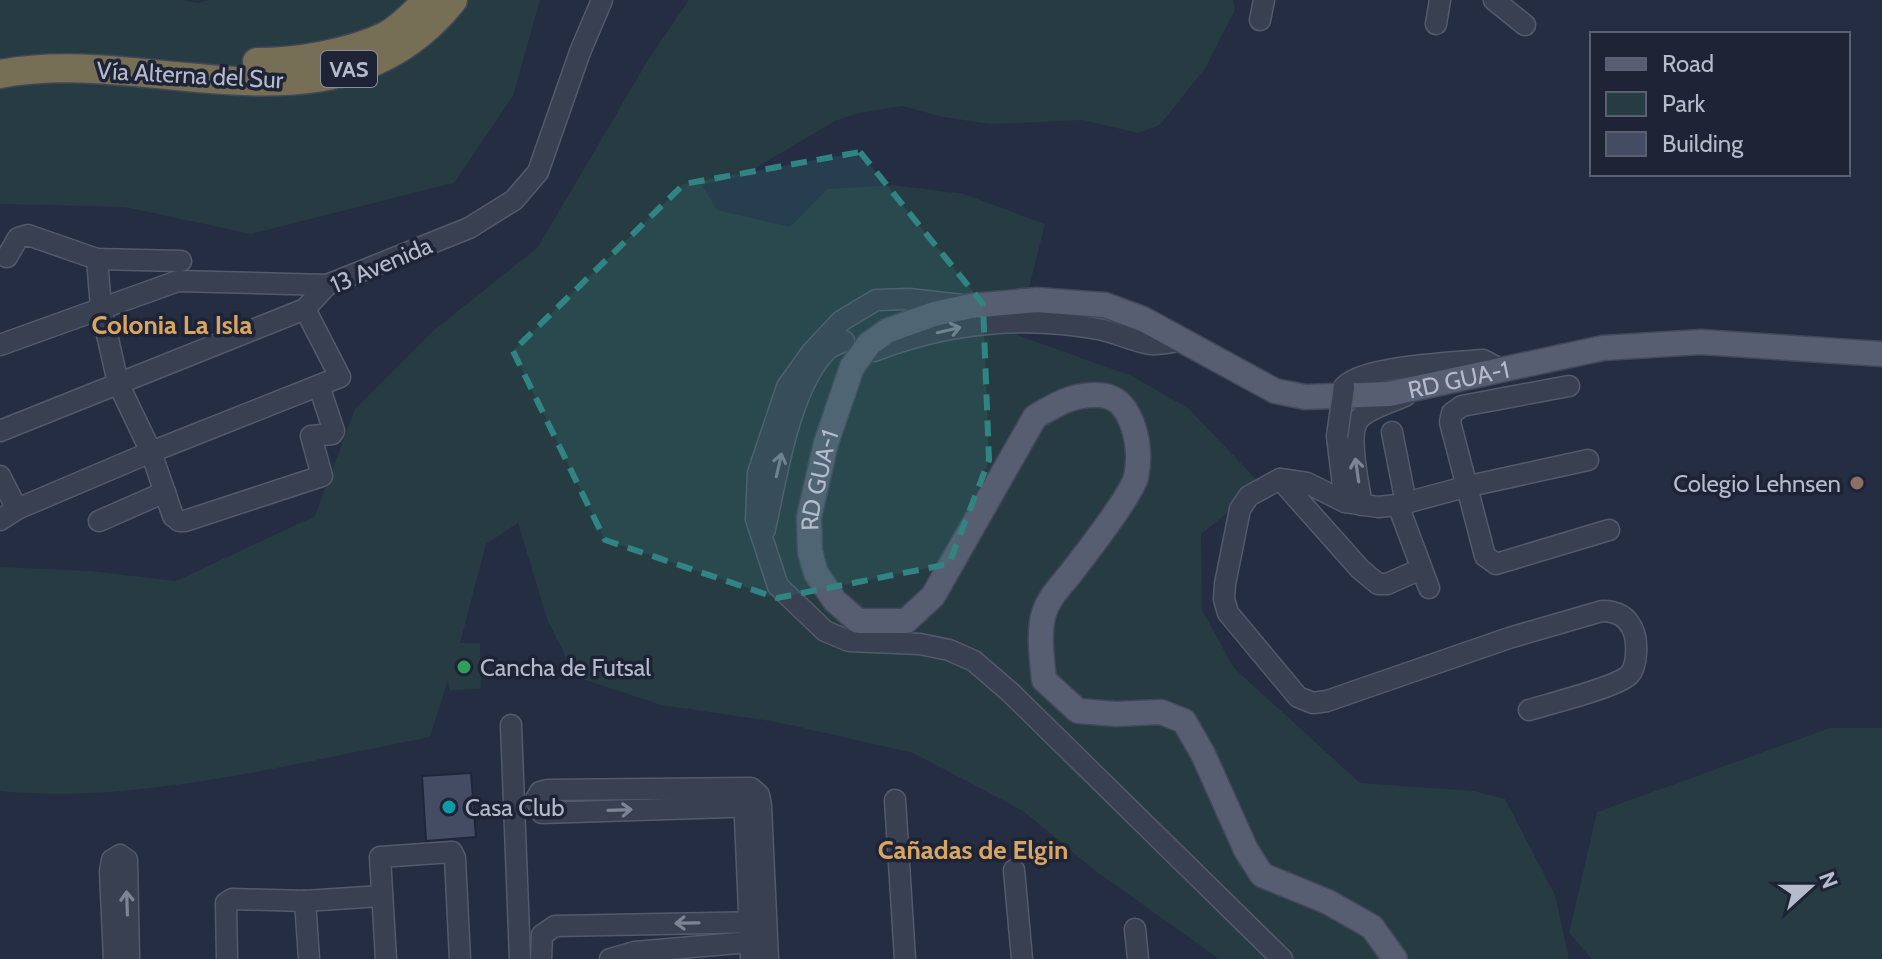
<svg xmlns="http://www.w3.org/2000/svg" width="1882" height="959" font-family="Cabin,sans-serif">
<rect width="100%" height="100%" fill="#242d41"/>
<g fill="#273b42">
<path d="M0,0H182L198,3L210,0H540L513,96L454,183L251,234L125,207L0,204Z"/>
<path d="M689,0H1233L1235,10L1206,67L1160,125L1138,133L1083,120L990,124L943,117L902,106L860,113L835,121L742,176L702,185L717,210L790,227L827,189L892,185L964,194L1045,224L1017,335L1132,376L1188,408L1262,485L1201,534L1202,610L1234,668L1360,783L1474,791L1505,799L1555,895L1569,959H1219L1093,869L1023,811L913,753L777,722L661,705L576,677L547,619L518,523L486,544L460,643H480L481,689L449,690L448,680L430,737C295,763 136,805 0,791V567L90,571L176,581L315,516L355,409L433,331L538,247L648,60Z"/>
<path d="M1830,728H1882V959H1592L1569,933L1597,812Z"/>
</g>
<path fill="#434c63" stroke="#202638" stroke-width="2" d="M471,773L476,837L426,841L422,776Z"/>
<g fill="none" stroke-linecap="round" stroke-linejoin="round">
<defs>
<g id="minor">
<path d="M1494,0L1525,25"/>
<path d="M1260,20L1264,0"/>
<path d="M1436,24L1440,0"/>
<path d="M7,257L18,238L28,235L97,259L101,308L118,383L151,452L173,516L179,521H185L322,476L311,436L332,434L334,431L319,386"/>
<path d="M97,259L181,261"/>
<path d="M962,305L909,299L876,300L841,321L812,352L787,387L758,473L756,519L778,586L825,631L849,641L920,644L949,650L974,661L1011,693L1282,959"/>
<path d="M0,345L178,281L327,285"/>
<path d="M874,351C945,323 1023,315 1098,329C1116,332 1134,342 1151,344C1161,345 1172,342 1182,340"/>
<path d="M1569,386L1462,406L1452,413L1450,422L1485,556L1496,564L1609,530"/>
<path d="M1344,387C1361,366 1453,363 1483,360L1500,369"/>
<path d="M0,431L305,309L327,285L469,228L514,200L538,172L580,52L602,0"/>
<path d="M1392,432L1406,503"/>
<path d="M1337,436L1345,502"/>
<path d="M0,476L17,509"/>
<path d="M1280,479L1360,569L1378,584H1387L1421,569"/>
<path d="M1362,505C1359,486 1346,432 1360,418C1370,408 1392,402 1405,396"/>
<path d="M1398,505L1429,588"/>
<path d="M0,520L17,509L151,452L340,377L305,309"/>
<path d="M99,521L165,492"/>
<path d="M765,529C776,479 790,385 828,349C832,346 839,343 844,341"/>
<path d="M1529,710C1549,704 1617,687 1629,675C1638,666 1638,639 1632,628C1626,615 1615,611 1602,611L1509,638L1327,701L1313,703L1298,697L1228,613L1224,599L1225,584L1240,509L1249,496L1280,479L1307,483L1345,502L1378,507L1398,505L1465,487L1588,460"/>
<path d="M511,725L520,959"/>
<path d="M744,795L751,959"/>
<path d="M895,800L905,959"/>
<path d="M761,806L542,813L536,799L540,792L547,790L751,788L759,795L761,806L768,959"/>
<path d="M1014,870L1022,959"/>
<path d="M305,901L381,896"/>
<path d="M1135,929L1138,959"/>
<path d="M114,959L110,872L112,860L120,855L127,860L129,959"/>
<path d="M227,959L226,903L232,899L305,901L309,959"/>
<path d="M386,959L380,857L452,852L455,858L460,959"/>
<path d="M541,959L542,935L555,926L765,922"/>
<path d="M610,959L635,952L761,941"/>
</g>
<g id="major">
<path id="s1" d="M1395,959L1372,927L1328,902L1262,875L1246,850L1203,754L1184,721L1161,712L1116,714L1078,711L1044,680C1042,659 1038,633 1044,613C1049,597 1061,586 1071,573C1085,555 1131,496 1136,477C1140,459 1138,440 1132,423C1125,406 1116,395 1097,395C1073,394 1055,405 1035,417L933,596L906,621H858L835,601L816,573L810,552L809,517L826,443L852,367L869,344L887,331L934,314L971,306L1037,300L1105,305L1143,319L1275,391L1305,397L1389,394L1603,348L1701,342L1882,354"/>
</g>
<g id="highway">
<path d="M257,62C296,62 350,53 385,36C401,28 415,12 428,0"/>
<path d="M0,74C149,44 336,147 453,0"/>
</g>
</defs>
<use href="#minor" stroke="#545a6b" stroke-width="23"/>
<use href="#major" stroke="#42485a" stroke-width="27"/>
<use href="#highway" stroke="#414758" stroke-width="31"/>
<use href="#minor" stroke="#394051" stroke-width="20"/>
<use href="#major" stroke="#575e71" stroke-width="24"/>
<use href="#highway" stroke="#776e56" stroke-width="28"/>
<defs>
<path id="minor-bridge" d="M1337,436L1344,387"/>
</defs>
<use href="#minor-bridge" stroke="#545a6b" stroke-width="23" stroke-linecap="butt"/>
<use href="#minor-bridge" stroke="#394051" stroke-width="20"/>
</g>
<defs><path id="oneway-shaft" d="M-6 0H5M1.5-3L5.5 0L1.5 3" fill="none" stroke-width="1.6" stroke-linecap="round" stroke-linejoin="round" transform="scale(2)"/></defs>
<g stroke="#7d8494">
<use href="#oneway-shaft" transform="translate(949 330) rotate(-13)"/>
<use href="#oneway-shaft" transform="translate(779 465) rotate(-77)"/>
<use href="#oneway-shaft" transform="translate(1357 470) rotate(-98)"/>
<use href="#oneway-shaft" transform="translate(620 810) rotate(-2)"/>
<use href="#oneway-shaft" transform="translate(127 903) rotate(-92)"/>
<use href="#oneway-shaft" transform="translate(687 923) rotate(179)"/>
</g>
<path fill="#308481" fill-opacity="0.2" stroke="#308481" stroke-width="6" stroke-dasharray="16 10" stroke-linejoin="round" d="M860,152L983,304L989,460L949,564L777,598L605,540L513,351L684,184Z"/>
<circle fill="#8d6e63" stroke="#1e2436" stroke-width="3" cx="1857" cy="483" r="8"/>
<circle fill="#2e9e5b" stroke="#1e2436" stroke-width="3" cx="464" cy="667" r="8"/>
<circle fill="#0f9aa8" stroke="#1e2436" stroke-width="3" cx="449" cy="807" r="8"/>
<g text-anchor="middle" dominant-baseline="central" stroke-width="7" stroke-linejoin="round" paint-order="stroke">
<rect fill="#1e2436" stroke="#888e9e" stroke-width="2" x="321" y="51" width="56" height="36" rx="6"/>
<g font-size="22" font-weight="bold" fill="#b5bbcb">
<text x="349" y="69">VAS</text>
</g>
<g font-size="24" fill="#b5bbcb" stroke="#1e2436">
<text transform="translate(190 75) rotate(3)">Vía Alterna del Sur</text>
<text transform="translate(381 265) rotate(-23)">13 Avenida</text>
<text stroke="none"><textPath href="#s1" startOffset="2108">RD GUA-1</textPath></text>
<text stroke="none"><textPath href="#s1" startOffset="1340">RD GUA-1</textPath></text>
</g>
<g font-size="24" fill="#b5bbcb" stroke="#1e2436" text-anchor="start">
<text x="1841" y="483" text-anchor="end">Colegio Lehnsen</text>
<text x="480" y="667">Cancha de Futsal</text>
<text x="465" y="807">Casa Club</text>
</g>
<g font-size="26" font-weight="bold" fill="#d9a563" stroke="#1e2436">
<text x="172" y="325">Colonia La Isla</text>
<text x="973" y="850">Cañadas de Elgin</text>
</g>
</g>
<rect x="1590" y="32" width="260" height="144" fill="#1e2436" stroke="#5a6072" stroke-width="2"/>
<rect x="1606" y="58" width="40" height="12" fill="#575e71" stroke="#5a6072" stroke-width="2"/>
<text x="1662" y="72" font-size="24" fill="#b5bbcb">Road</text>
<rect x="1606" y="92" width="40" height="24" fill="#273b42" stroke="#5a6072" stroke-width="2"/>
<text x="1662" y="112" font-size="24" fill="#b5bbcb">Park</text>
<rect x="1606" y="132" width="40" height="24" fill="#434c63" stroke="#5a6072" stroke-width="2"/>
<text x="1662" y="152" font-size="24" fill="#b5bbcb">Building</text>
<g transform="translate(1810 887) rotate(69)" stroke="#1e2436" stroke-width="6" paint-order="stroke">
<path d="M0-6L14 30L0 20L-14 30Z" fill="#b5bbcb"/>
<text y="-12" font-size="22" font-weight="bold" text-anchor="middle" fill="#b5bbcb">N</text>
</g>
</svg>
